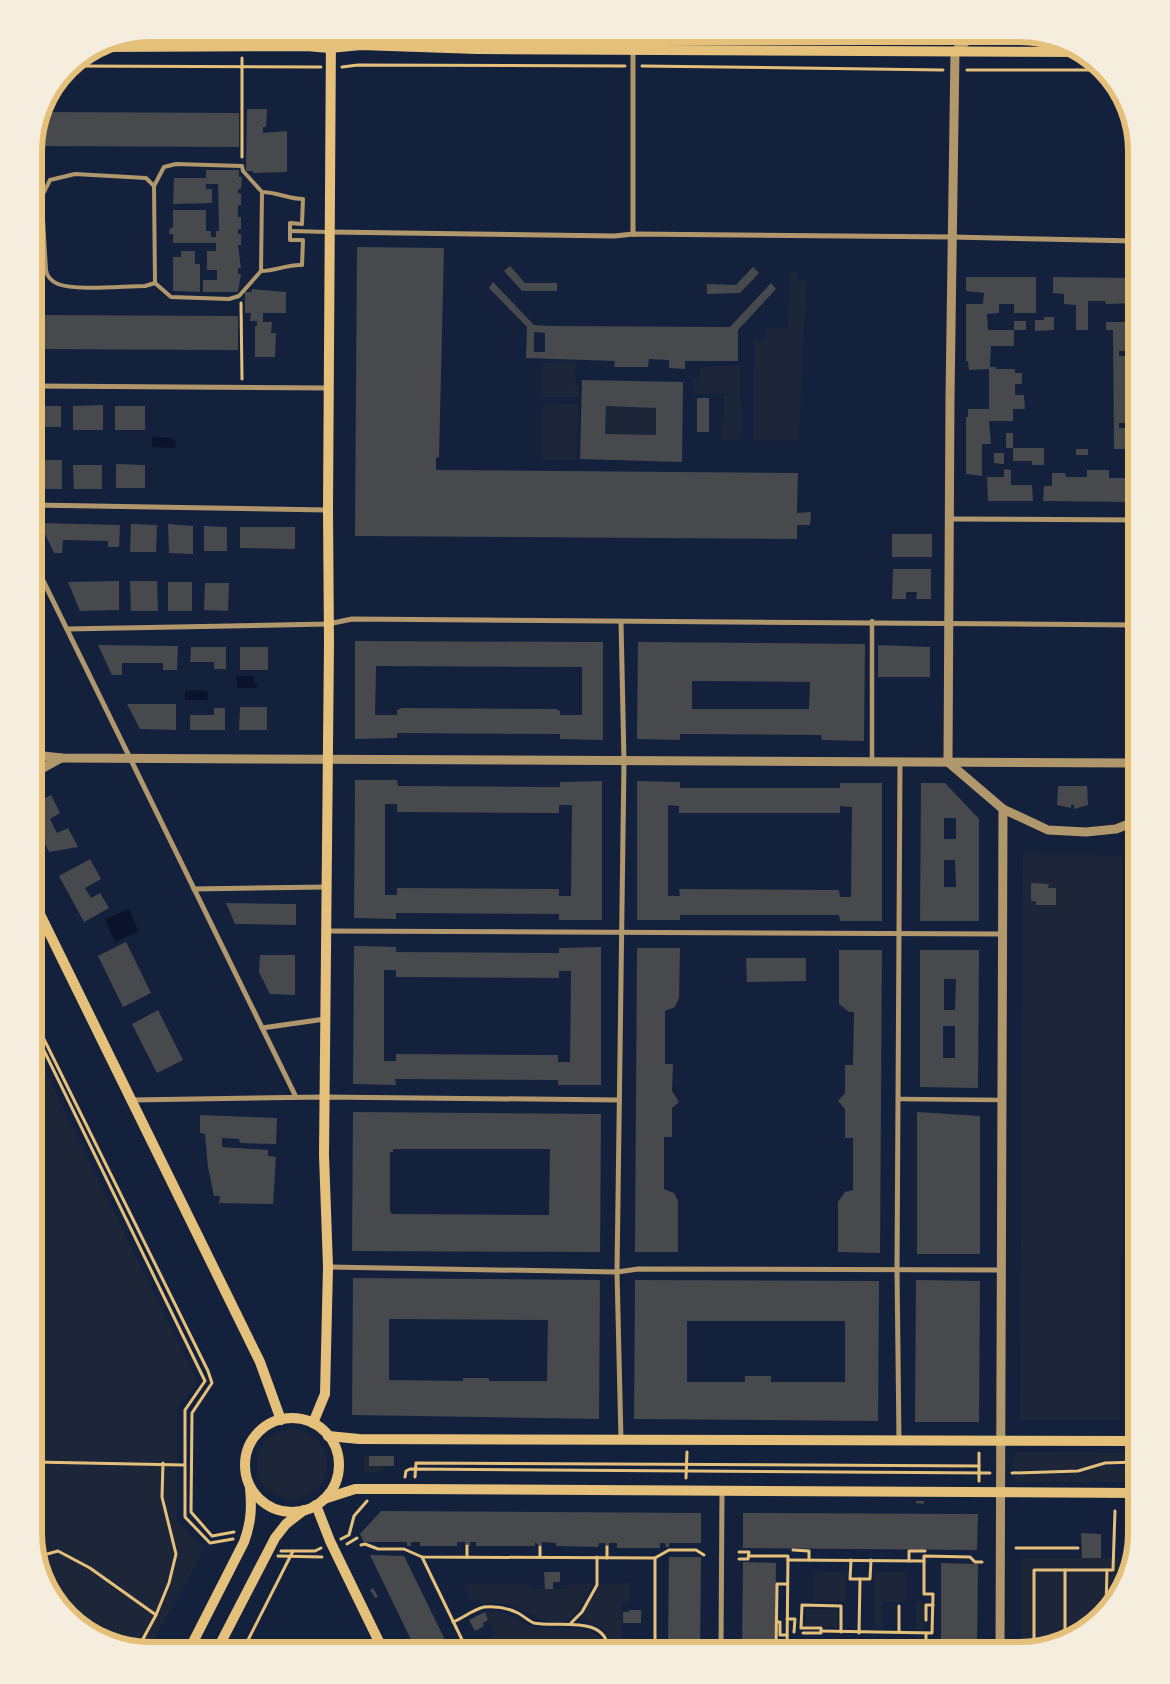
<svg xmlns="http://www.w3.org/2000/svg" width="1170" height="1684" font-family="'Libre Baskerville',serif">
<rect width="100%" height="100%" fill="#14213d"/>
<g fill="#1d2539">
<path d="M790,272H798V281H806L799,441H753L754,341L766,340V328H788Z"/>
<path d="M576,362L575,386L579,387L578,397H541L542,363Z"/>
<path d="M740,365L741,441L723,440L724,393L694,394L693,378L700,377V367Z"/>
<path d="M542,403L578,404L577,460H541Z"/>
<path d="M606,406L656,408V435L605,434Z"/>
<path d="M1023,854L1122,855L1120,1420H1020Z"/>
<path d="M34,1049L198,1383L177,1408V1520L204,1550L148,1650L92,1634L50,1592L34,1533Z"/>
<circle cx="292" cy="1464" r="35"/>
<path d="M1016,1452L1128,1453L1130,1460L1102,1461L1079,1469L1013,1470V1455Z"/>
<path d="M364,1455H383L369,1456L383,1466V1473L364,1472Z"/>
<path d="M1103,1466H1130V1478L1126,1482H1017L1013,1478V1476L1037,1473L1078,1474Z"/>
<path d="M1021,1558H1120V1592L1078,1634L1021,1650Z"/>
<path d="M814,1571L846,1572L845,1602L813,1601Z"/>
<path d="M875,1572H907L906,1602H883L882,1629H874Z"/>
<path d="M463,1583H529V1589H568V1583H593C588,1592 583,1605 576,1613C555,1636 528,1611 508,1605C500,1603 490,1602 481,1604L479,1599L472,1602Z"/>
<path d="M601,1583H629V1602L622,1603V1638H629V1650H612C611,1631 596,1624 580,1620Z"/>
<rect x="916" y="1602" width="8" height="28"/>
<path d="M806,1609L837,1610V1627L806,1626Z"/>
<path d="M497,1611C512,1613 521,1624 535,1627C555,1632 604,1619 604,1650H496L489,1637L495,1634L484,1612Z"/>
</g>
<g fill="#0b132b">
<path d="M152,437L171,438L176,443L175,448L152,447Z"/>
<path d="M236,676H254V683H257V688H238Z"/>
<path d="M185,690L207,691L208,696L207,700H185Z"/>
<path d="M129,909L139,932L115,942L105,919Z"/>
</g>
<g fill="#48494c" fill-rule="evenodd">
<path d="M247,109H267L266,127H263V133L287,131V172L253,173V171H246Z"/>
<path d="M41,112L239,113V147L34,146Z"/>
<path d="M206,170H239V177H242L241,188L238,190V193L241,194V205H238V217H241V229H238V234H241V245H238L241,268H238V274H241L238,292H203V280H217V270H207V251H216V243H173V234H169L170,228H173V210H206V231H211V237H216V231H219L218,184H206V189H212V203L173,204L174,178H206Z"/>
<path d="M357,247L444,248L439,457L436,458V470L798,473L797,513L811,512L810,525H797V539L355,536Z"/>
<path d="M181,251H195V264H200V292L173,291V257H181Z"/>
<path d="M510,266L525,283H557V291H522L504,271Z"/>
<path d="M753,267L759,273L740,293L707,294V284L736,285Z"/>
<path d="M966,277H1036V313H1014V304H999V313L987,314L988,330H1014V346H991L990,367H996V369H1015V373H1022V384H1015V395H1024L1025,409H1013V421H989L991,444H982V476L966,474V417H968V409H989V369L969,370L968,361H966V304H983L984,293L966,291Z"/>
<path d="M1053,277L1136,278V303L1106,304L1105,301H1088V330H1076V305L1064,304V294L1053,293Z"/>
<path d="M493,282L534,325L551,326L730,327L771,283L776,289L738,330V361H685V369L669,368V360L649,359L648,367H614L615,361L526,358L527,327L489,288ZM534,332L545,333V352H534Z"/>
<path d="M252,289L286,292V313H263V322H272L271,333H276L275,357H255V326H257V321H250L251,313H245V292H252Z"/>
<path d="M34,315L238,316V350L34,349Z"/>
<path d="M1044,317H1054V330L1035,331V320H1044Z"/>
<rect x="1014" y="321" width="12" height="9"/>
<path d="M1106,322H1130V351H1119V356H1136V372H1129V407H1136V423H1119V428H1130V432H1136V449H1114L1113,330H1106Z"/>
<path d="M582,380L683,382L682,462L580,459ZM606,406L656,408V435L605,434Z"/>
<rect x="697" y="398" width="12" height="34"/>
<path d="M103,405V430H73V406Z"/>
<rect x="34" y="406" width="27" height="21"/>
<rect x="115" y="406" width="30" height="24"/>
<path d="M1006,433H1013V448H1044V465H1032V461H1013V448H1006Z"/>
<rect x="1076" y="449" width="12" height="6"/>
<path d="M994,453H1004V464L994,463Z"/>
<rect x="1129" y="454" width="7" height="11"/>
<rect x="34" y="460" width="28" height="29"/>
<path d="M116,464L145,465V488H116Z"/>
<path d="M73,465H102V489H74Z"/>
<path d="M1004,469L1011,470V485H1032L1033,501H988L987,477H1004Z"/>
<path d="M1087,470H1109V478H1136V502L1043,501L1044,486H1052V473H1065L1066,477H1087Z"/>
<path d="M40,523L120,525L119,547H108V541L63,540L62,553H54Z"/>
<path d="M131,524L157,525L156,552H130Z"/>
<path d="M168,524L193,526V554L169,553Z"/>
<path d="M204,526L227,527V551H204Z"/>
<path d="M240,527H295V549L240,548Z"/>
<rect x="892" y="534" width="40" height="23"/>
<path d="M893,569H931V599H916L917,592H906V599H892Z"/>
<path d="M119,581V610L80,611L68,582Z"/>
<path d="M130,581H157L158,611H131Z"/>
<rect x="168" y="582" width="24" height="29"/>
<path d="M205,583H229L228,611L204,610Z"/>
<path d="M355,641L603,642V740L560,739V734L397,733V738L355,739ZM376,666L582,667V715H560V711L556,709L402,708L397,710V715H375Z"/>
<path d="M638,642L865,644L864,741L822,740L821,735L680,734V740L637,739ZM692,681L810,682L809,709H692Z"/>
<path d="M98,645L178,646L177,670H163V663H122V675H112Z"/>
<path d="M878,645L930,647V677H878Z"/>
<path d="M191,647H226V669H214V662H190Z"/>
<rect x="240" y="647" width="28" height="23"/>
<path d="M127,704H176V730L140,729Z"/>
<path d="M240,707H267V730H239Z"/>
<path d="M214,708H225V730H190V715H214Z"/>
<path d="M355,780H397L398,786H403L560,787V782L602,781V920H559V914L396,913V919L354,918ZM385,804H397V812L559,813V805H572L571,896H559V889L397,888V895H385Z"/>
<path d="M637,781L680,782V788H840V783H882V921H840L839,915H680V920H637ZM668,805L679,806V813H840V806L852,807L851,897H840L839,890L679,889L680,896H668Z"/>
<path d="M921,783H945L979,819V921H920ZM944,818H956V839H944ZM944,860H955L956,887H944Z"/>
<path d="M1058,786H1087L1088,805L1074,809V805H1071V808L1057,805Z"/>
<path d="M51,795L60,813L50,819L57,833L68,828L78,847L49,852L34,823V804Z"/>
<path d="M90,859L101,879L85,888L91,898L100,893L109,908L84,922L59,876Z"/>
<path d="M1031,883L1049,884L1048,888H1056V905H1036V901H1031Z"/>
<path d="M226,903L296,904V925L235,924Z"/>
<path d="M126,942L151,993L123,1007L98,956Z"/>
<path d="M354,946L396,947V952L559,953V948L601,947V1085H558V1080L395,1079L396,1085L353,1084ZM384,970H396V977L559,978V971H571L570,1062H558V1055L396,1054V1061H384Z"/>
<path d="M637,948H680L679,998L675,1007L665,1011V1064H673L672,1091L679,1102L672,1108V1137H664V1189L674,1193L678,1201V1252H635Z"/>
<path d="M839,950H882L880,1253L838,1252V1202L845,1192L853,1190V1138H845V1109L838,1101L845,1093V1065H853L854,1012H849L839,1004Z"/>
<path d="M920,950H979L978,1088L920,1087ZM944,979H956L955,1010H944ZM943,1026H955V1058H943Z"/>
<path d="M260,955H295V995L270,994L259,972Z"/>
<path d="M746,958H806V981L747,982Z"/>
<path d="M158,1010L183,1060L157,1073L132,1024Z"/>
<path d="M353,1112L601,1114L600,1252L352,1251ZM393,1149H550L549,1215L392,1214L390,1211V1152H393Z"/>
<path d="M917,1112L980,1116V1254H917Z"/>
<path d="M200,1115L277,1118L276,1144L240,1143L239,1139L222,1138V1147L268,1150V1156L276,1157L273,1204L219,1203L220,1196H214L208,1167L205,1134L200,1133Z"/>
<path d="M353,1278L600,1280L599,1419L352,1415ZM389,1319L548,1320L547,1381H489V1378H463V1381L389,1380Z"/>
<path d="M635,1280L879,1281L878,1421L634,1419ZM687,1321H845V1382H771V1376H745V1382H687Z"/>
<path d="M916,1280L980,1281L979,1422H915Z"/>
<rect x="369" y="1456" width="25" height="10"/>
<path d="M916,1501H924V1504L916,1503Z"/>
<path d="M381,1511L701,1513V1543H669V1547H666L665,1543H660V1548H617V1543H609V1547H605V1543H599L598,1547L556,1546V1543L542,1542V1547H540L535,1542V1546H476V1542H470V1546H465V1542H457V1546H420V1542H411V1546H407V1542H364L360,1534Z"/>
<path d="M743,1513L978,1514L977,1550L743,1548Z"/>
<path d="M1081,1533L1101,1534V1558H1082Z"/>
<path d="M370,1555L404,1556L450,1650H416Z"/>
<path d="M669,1557H701L700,1650H668Z"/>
<path d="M743,1562L776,1563L775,1650H742Z"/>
<path d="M941,1563L978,1564L977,1650H941Z"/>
<path d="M544,1572H560V1582H553V1589H545Z"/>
<path d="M373,1588L378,1597L375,1598L370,1590Z"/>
<path d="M629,1610H641V1623H623V1612H629Z"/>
<path d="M485,1612L488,1620L483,1623L484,1626L475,1631L469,1620Z"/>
</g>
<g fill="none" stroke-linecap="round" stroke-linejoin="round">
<g stroke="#e5c07b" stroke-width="3">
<path d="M934,41L935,34"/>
<path d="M72,66L321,67"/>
<path d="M642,66L943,70"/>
<path d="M342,67L358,65L625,66"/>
<path d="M967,70H1098"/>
<path d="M242,157V58"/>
<path d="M241,303L242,379"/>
<path d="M34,1019L208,1371L212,1383L192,1413L191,1512L212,1536L234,1532"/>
<path d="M34,1030L205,1381L185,1410V1517L210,1543L233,1539"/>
<path d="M34,1462L184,1465"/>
<path d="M1012,1473L1078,1471L1105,1463L1136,1462"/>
<path d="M405,1477L406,1471L410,1469L990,1473"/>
<path d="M415,1477L416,1463L979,1466"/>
<path d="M686,1478L687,1452"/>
<path d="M979,1481V1453"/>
<path d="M341,1539L349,1535L354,1516L367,1501"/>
<path d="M347,1544L357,1538"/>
<path d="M361,1545L365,1544L378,1549H404L422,1557L655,1558V1650"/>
<path d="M467,1546V1557"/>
<path d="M1016,1548H1078"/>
<path d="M793,1550L809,1551V1560"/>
<path d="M281,1551H315L321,1548"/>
<path d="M739,1552H749L748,1559H739"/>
<path d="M40,1556L58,1551L90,1568L156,1615L169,1583L176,1554L162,1497L163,1463"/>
<path d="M278,1556L322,1557"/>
<path d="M749,1556H788L787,1650"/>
<path d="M422,1557L467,1650"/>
<path d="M540,1557V1547"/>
<path d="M607,1558V1547"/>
<path d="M655,1558L669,1550H696L704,1555"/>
<path d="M788,1560L924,1561"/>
<path d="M851,1560L850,1579H870L871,1560"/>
<path d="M909,1561V1551H925"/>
<path d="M1065,1570V1638"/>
<path d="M1106,1606L1107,1570H1113L1115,1511"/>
<path d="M787,1619H795L794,1632"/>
<path d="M926,1620V1605H933"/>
<path d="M453,1622C463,1618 474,1609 484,1607C495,1606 508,1608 518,1613C524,1616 528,1621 534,1623C557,1628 607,1614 608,1650"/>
<path d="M777,1622H780V1635H787"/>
<path d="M571,1623L582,1612L597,1585V1557"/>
<path d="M821,1631L932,1633L933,1594H924V1556L970,1557L975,1562H982"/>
<path d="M899,1632V1606"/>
<path d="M803,1633H821V1628H801L802,1605L841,1606V1632"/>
<path d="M859,1633L860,1579"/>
<path d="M1034,1646V1570H1107"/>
<path d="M138,1648L156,1615"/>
<path d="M243,1650L293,1551"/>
<path d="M776,1650L777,1584H787"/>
<path d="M926,1650V1633"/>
</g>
<g stroke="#b1986c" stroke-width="4">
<path d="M154,186L164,167L176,164L242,166L243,171L262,192L261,271C276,271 288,264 302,265L303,240H290V223L302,224L303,199C288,199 277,192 262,192"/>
<path d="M34,219H43V194L50,180L75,174L146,178L154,186L155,283"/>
<path d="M43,219L46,270C47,277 51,281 58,284C76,291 123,286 145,286L155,283"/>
<path d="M291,231L328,232"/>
<path d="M155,283L171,297L229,299L239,296L261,271"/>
</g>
<g stroke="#b1986c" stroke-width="4.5">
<path d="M872,621V762"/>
<path d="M898,1099L1002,1100"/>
</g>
<g stroke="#b1986c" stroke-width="5">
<path d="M191,47V34"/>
<path d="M633,50V234"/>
<path d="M330,232L615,236L633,234L952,237L1136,241"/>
<path d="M34,386L328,388"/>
<path d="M34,505L328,510"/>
<path d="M949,519L1136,520"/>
<path d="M34,562L296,1097"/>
<path d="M67,629L328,624L352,619L1136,625"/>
<path d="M194,889L325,887"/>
<path d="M326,931L1003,934"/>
<path d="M262,1028L325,1019"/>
<path d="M132,1100L324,1097L619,1100"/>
<path d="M328,1267L617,1272L638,1269L1001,1270"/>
<path d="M621,1440L617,1272L624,761L621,622"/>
<path d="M899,1440L897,1269L900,762"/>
<path d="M721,1650L722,1491"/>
</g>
<g stroke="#b1986c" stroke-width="9">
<path d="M975,34L955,51L950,397L948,762L1003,809L1048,830L1086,832L1116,829L1136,821"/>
<path d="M34,755L62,758L1136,763"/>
<path d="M34,773L61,758"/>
<path d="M1000,1650L1003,809"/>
</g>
<g stroke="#e5c07b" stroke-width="10">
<path d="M100,47L306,46L330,48L361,45L477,49L1080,52"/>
<path d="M34,902L260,1362L281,1420"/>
<circle cx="292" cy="1465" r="47"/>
<path d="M313,1423L325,1394L328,1267L324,1155L329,643L328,510L331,34"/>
<path d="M328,1436L359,1439L1136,1441"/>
<path d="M324,1499L355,1489H405L1136,1493"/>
<path d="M316,1505L330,1541L383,1650"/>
<path d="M189,1650L244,1542C251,1523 252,1508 250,1488"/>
<path d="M217,1650L275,1538L286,1524L304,1510"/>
</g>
</g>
<path d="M0 0H1170V1684H0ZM151 42H1019A109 109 0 0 1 1128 151V1533A109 109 0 0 1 1019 1642H151A109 109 0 0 1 42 1533V151A109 109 0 0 1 151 42Z" fill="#f5edde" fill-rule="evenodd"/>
<path fill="none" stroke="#e5c07b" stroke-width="6" d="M151 42H1019A109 109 0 0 1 1128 151V1533A109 109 0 0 1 1019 1642H151A109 109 0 0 1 42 1533V151A109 109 0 0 1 151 42Z"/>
</svg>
